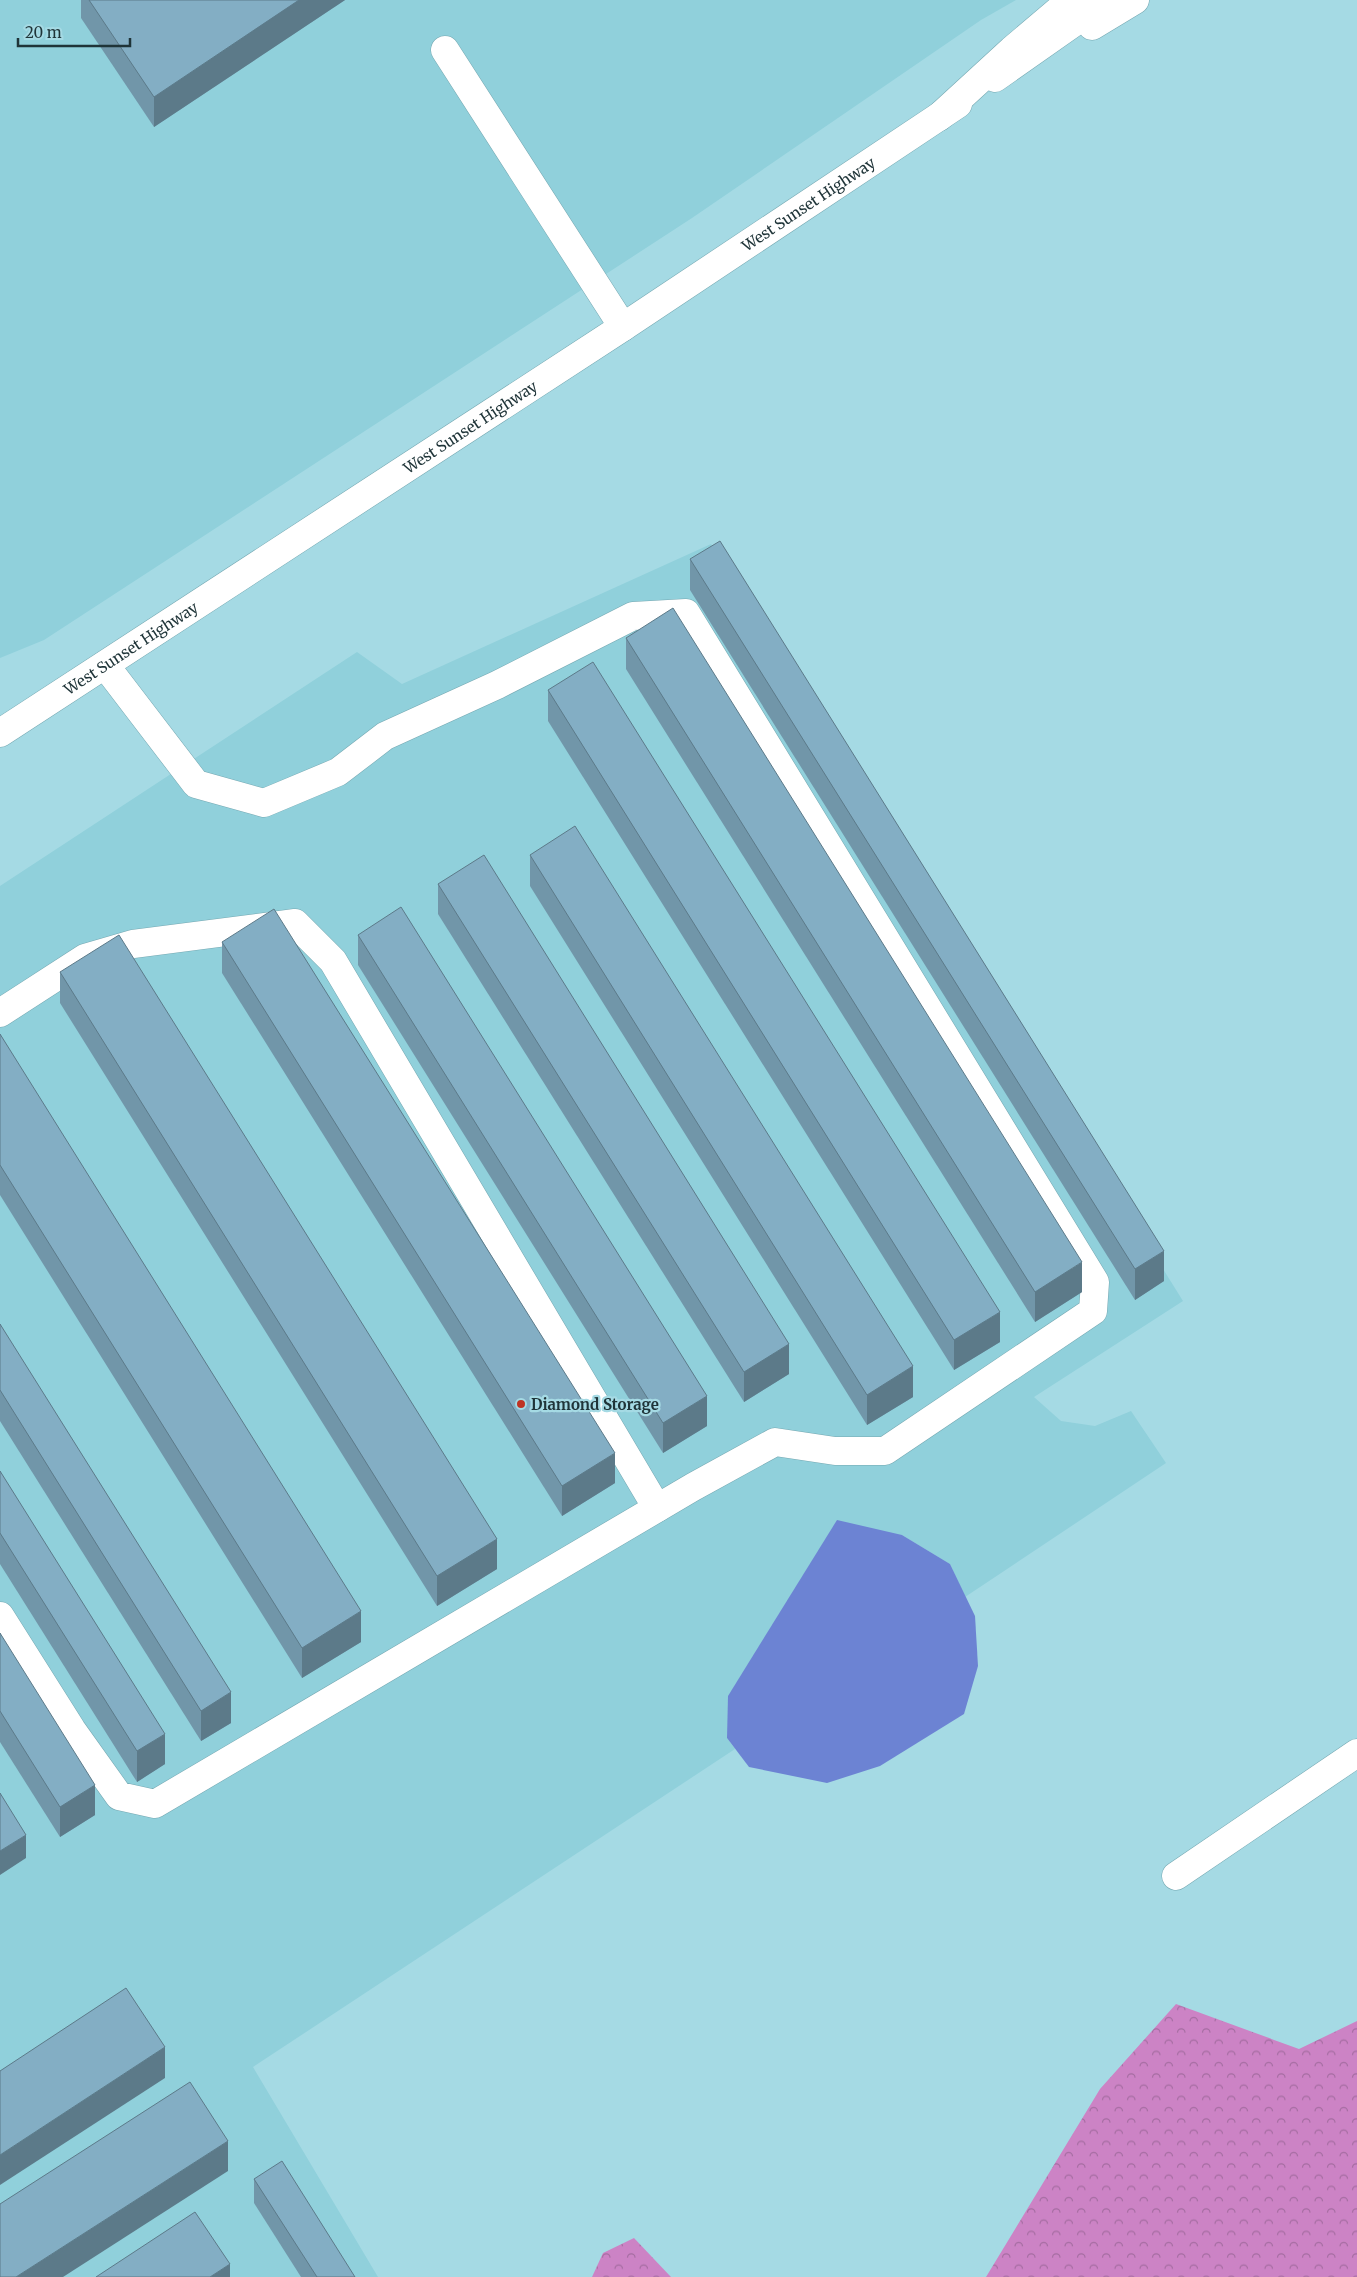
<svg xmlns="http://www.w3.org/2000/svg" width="1357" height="2277" font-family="Merriweather,serif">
<defs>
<pattern id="forest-crowns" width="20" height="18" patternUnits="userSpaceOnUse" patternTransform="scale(1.25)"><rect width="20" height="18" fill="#cc83c5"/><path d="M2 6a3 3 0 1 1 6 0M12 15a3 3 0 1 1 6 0" fill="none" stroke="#a56ca1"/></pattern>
</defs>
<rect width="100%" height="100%" fill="#a5dae4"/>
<g fill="#90d0db">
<path d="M0,0H1016L981,20L692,218L44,640L0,658Z"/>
<path d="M711,544L1183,1301L1034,1397L1061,1421L1095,1426L1131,1411L1166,1463L965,1597L950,1564L902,1535L727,1738L735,1749L253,2067L378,2277H0V886L357,652L402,684Z"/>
</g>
<g fill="url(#forest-crowns)">
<path d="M1176,2004L1299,2049L1357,2021V2277H986L1100,2089Z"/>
<path d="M634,2238L671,2277H592L603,2253Z"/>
</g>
<path fill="#6c83d3" d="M837,1520L902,1535L950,1564L975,1616L978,1666L964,1714L880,1766L827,1783L749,1767L727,1738L728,1696Z"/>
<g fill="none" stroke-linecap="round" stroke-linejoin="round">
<defs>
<g id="minor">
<path d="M445,50L623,327"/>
<path d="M0,1013L85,958L133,944L295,923L333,961L657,1508"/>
<path d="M0,1616L72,1730L119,1796L155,1804L693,1487L775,1442L835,1451H885L1093,1311L1095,1282L686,613L633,616L497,685L385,736L338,772L264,803L196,784L105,665"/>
<path d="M1176,1876L1357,1753"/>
</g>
<g id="major">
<path d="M1092,26L1135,0"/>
<path d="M995,78L1106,0"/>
<path id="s1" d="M0,733L623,327L958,104"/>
</g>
<path id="highway" d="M939,117L1012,50L1071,0"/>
</defs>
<use href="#minor" stroke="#75a8b2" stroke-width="29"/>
<use href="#major" stroke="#75a8b2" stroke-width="29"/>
<use href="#highway" stroke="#75a8b2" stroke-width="29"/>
<use href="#minor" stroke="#fff" stroke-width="28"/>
<use href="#major" stroke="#fff" stroke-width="28"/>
<use href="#highway" stroke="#fff" stroke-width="28"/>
</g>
<g fill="#7196a9">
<path d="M81,0H345L154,127L81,18Z"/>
<path d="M690,559L1164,1281L1135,1300L690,590Z"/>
<path d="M626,638L1082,1292L1035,1322L626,669Z"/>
<path d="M548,690L1000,1342L954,1370L548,721Z"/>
<path d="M530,855L913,1397L867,1425L530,886Z"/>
<path d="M438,884L789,1374L744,1402L438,914Z"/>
<path d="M358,935L707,1426L663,1453L358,965Z"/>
<path d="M222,942L615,1483L562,1516L222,973Z"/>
<path d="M60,972L497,1569L437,1606L60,1003Z"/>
<path d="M0,1034L361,1642L302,1678L0,1195Z"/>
<path d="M0,1324L231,1723L201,1741L0,1421Z"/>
<path d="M0,1471L165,1764L137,1782L0,1564Z"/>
<path d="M0,1633L95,1815L60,1837L0,1742Z"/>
<path d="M254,2179L355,2277H301L254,2203Z"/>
</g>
<g fill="#5c7a89">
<path d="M299,0H345L154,127V97Z"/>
<path d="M1164,1251V1281L1135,1300V1269Z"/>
<path d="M1082,1262V1292L1035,1322V1292Z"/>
<path d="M1000,1312V1342L954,1370V1340Z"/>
<path d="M789,1344V1374L744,1402V1372Z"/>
<path d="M913,1366V1397L867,1425V1395Z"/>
<path d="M707,1396V1426L663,1453V1423Z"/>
<path d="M615,1453V1483L562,1516V1486Z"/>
<path d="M497,1539V1569L437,1606V1576Z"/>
<path d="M361,1611V1642L302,1678V1648Z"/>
<path d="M231,1692V1723L201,1741V1711Z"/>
<path d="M165,1734V1764L137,1782V1751Z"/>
<path d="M95,1785V1815L60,1837V1807Z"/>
<path d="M26,1835V1858L0,1875V1851Z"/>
<path d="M165,2047V2078L0,2185V2155Z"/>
<path d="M228,2141V2171L63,2277H16Z"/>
<path d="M230,2264V2277H210Z"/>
</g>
<g fill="#83aec4" stroke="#5c7a89">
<path d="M89,0H299L154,97Z"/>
<path d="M720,541L1164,1251L1135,1269L690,559Z"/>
<path d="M673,608L1082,1262L1035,1292L626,638Z"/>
<path d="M593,662L1000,1312L954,1340L548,690Z"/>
<path d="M575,826L913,1366L867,1395L530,855Z"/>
<path d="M484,855L789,1344L744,1372L438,884Z"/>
<path d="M401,907L707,1396L663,1423L358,935Z"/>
<path d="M274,909L615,1453L562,1486L222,942Z"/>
<path d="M119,935L497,1539L437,1576L60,972Z"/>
<path d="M0,1034L361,1611L302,1648L0,1165Z"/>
<path d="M0,1324L231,1692L201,1711L0,1390Z"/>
<path d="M0,1471L165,1734L137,1751L0,1533Z"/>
<path d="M0,1633L95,1785L60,1807L0,1711Z"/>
<path d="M0,1793L26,1835L0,1851Z"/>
<path d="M126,1988L165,2047L0,2155V2071Z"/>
<path d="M190,2082L228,2141L16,2277H0V2204Z"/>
<path d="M282,2161L355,2277H317L254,2179Z"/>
<path d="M195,2212L230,2264L210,2277H96Z"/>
</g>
<circle fill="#bf3323" stroke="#a5dae4" stroke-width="2" cx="521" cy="1404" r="5"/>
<g text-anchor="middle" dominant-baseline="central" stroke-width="4.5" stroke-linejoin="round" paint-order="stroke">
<g font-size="15" fill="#1f3438" stroke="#a5dae4">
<text stroke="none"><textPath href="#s1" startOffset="966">West Sunset Highway</textPath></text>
<text stroke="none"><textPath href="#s1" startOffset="561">West Sunset Highway</textPath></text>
<text stroke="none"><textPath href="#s1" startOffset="156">West Sunset Highway</textPath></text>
</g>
<g font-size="15" font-weight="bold" fill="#1f3438" stroke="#a5dae4" text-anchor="start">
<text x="531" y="1404">Diamond Storage</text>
</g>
</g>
<path d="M18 38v8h112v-8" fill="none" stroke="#1f3438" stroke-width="2.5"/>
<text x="25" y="38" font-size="15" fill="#1f3438" stroke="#a5dae4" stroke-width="4" paint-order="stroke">20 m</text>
</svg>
